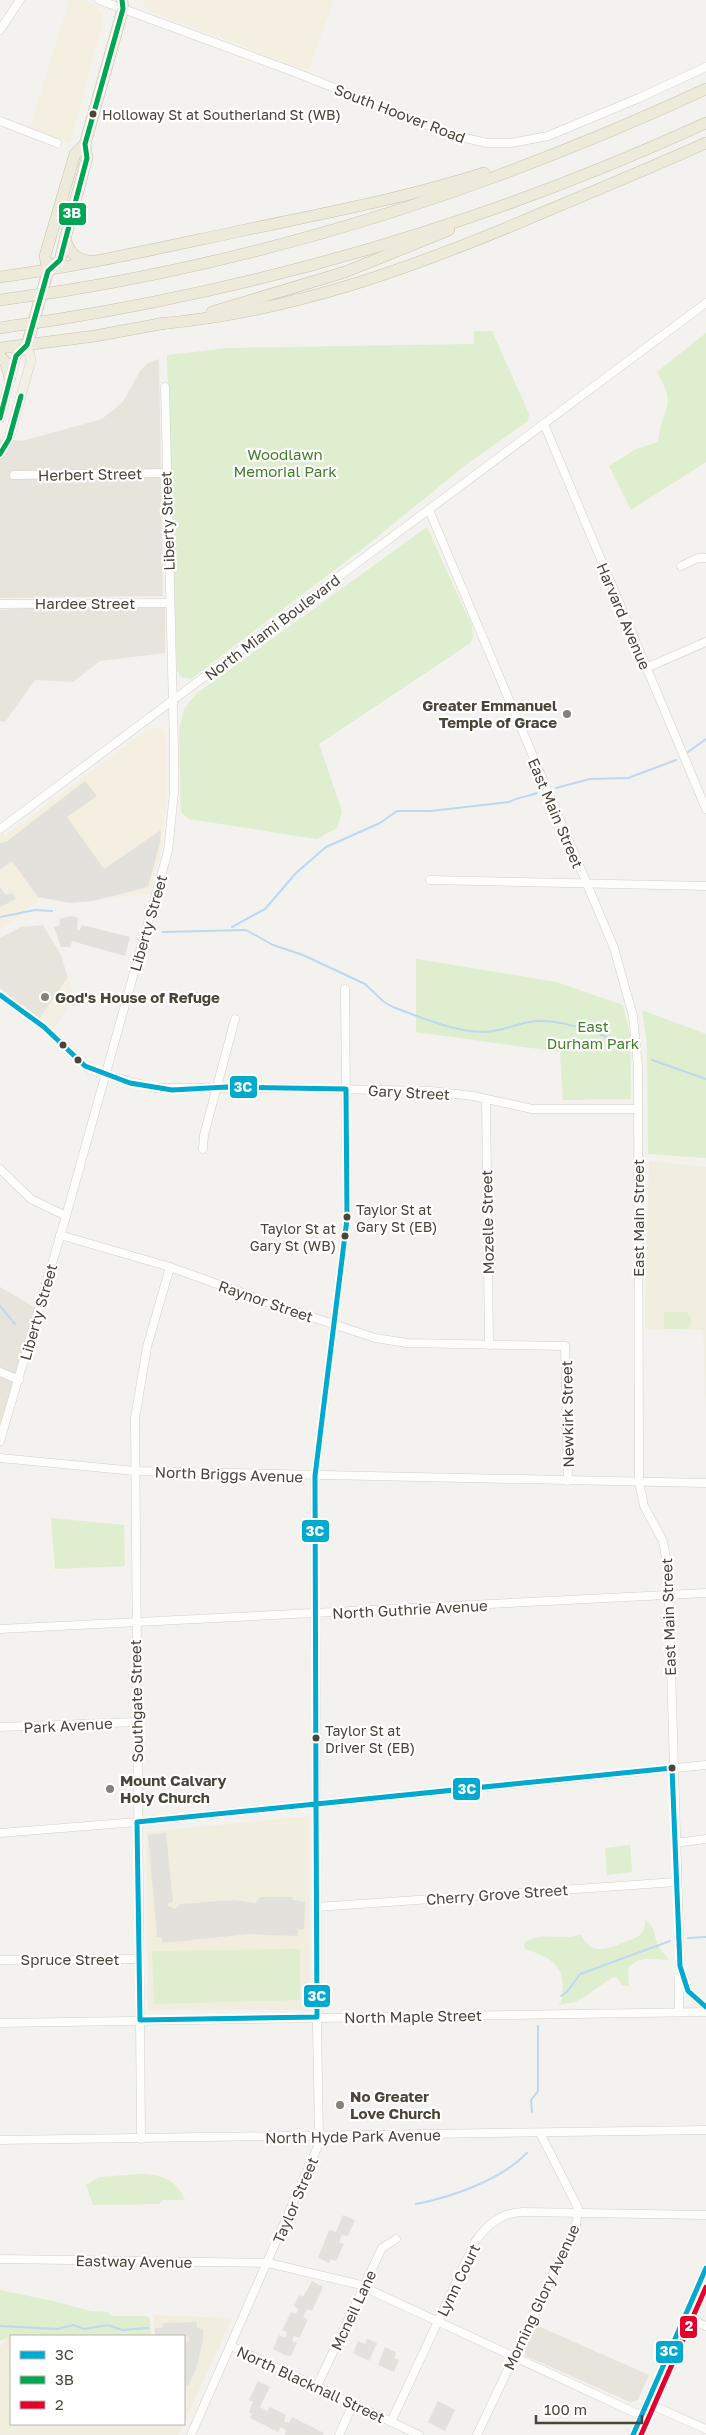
<svg xmlns="http://www.w3.org/2000/svg" width="706" height="2435" font-family="'Golos Text',sans-serif">
<rect width="100%" height="100%" fill="#f3f2ee"/>
<g fill="#e7e4db">
<path d="M159,359L163,596L0,598V439L22,441L102,419L123,402L140,371L148,363Z"/>
<path d="M29,608H165V653L100,661L73,682L35,680L5,722L0,721V610Z"/>
<path d="M43,925L61,955L74,999L53,1029L0,988V938L21,927Z"/>
<path d="M0,1287L36,1308L0,1427Z"/>
<path d="M536,2325L649,2375L638,2400L630,2402L526,2356L524,2349Z"/>
</g>
<g fill="#f5efe1">
<path d="M69,0H83L95,5L104,18L70,143L30,127Z"/>
<path d="M143,0H334L308,71L152,12L146,8Z"/>
<path d="M156,728L163,729L165,735L167,787L160,855L150,894L74,901L43,898L0,929V828L6,836L148,729Z"/>
<path d="M68,977L74,999L53,1029L39,1019Z"/>
</g>
<g fill="#f1eee0">
<path d="M649,1161L706,1167V1407L703,1330L645,1329Z"/>
<path d="M309,1816L310,2010H148L146,1832Z"/>
<path d="M154,2315L232,2318L184,2423V2336H154Z"/>
<path d="M7,2338H11V2424H184L178,2435H0V2347Z"/>
</g>
<g fill="#deeece">
<path d="M474,331H492L529,414L528,421L467,464L366,546L191,679L181,677L177,670L167,355L229,348L474,344Z"/>
<path d="M706,333V462L631,510L609,466L636,449L658,442C662,406 678,408 657,372Z"/>
<path d="M427,527L472,626L473,638L469,644L319,744L342,811L337,828L317,839L189,819L181,812L179,730L184,709L196,694Z"/>
<path d="M416,959L556,982L623,1005L630,1034L631,1099L563,1100L560,1052L416,1032Z"/>
<path d="M642,1010L706,1034V1158L648,1154L647,1045Z"/>
<path d="M664,1312H687L691,1318L690,1325L686,1329H664Z"/>
<path d="M51,1518L124,1525L125,1566L55,1569Z"/>
<path d="M630,1845L632,1872L607,1875L605,1848Z"/>
<path d="M645,1919L652,1926L658,1946L669,1960C652,1959 640,1955 628,1968L629,1986L622,1985L617,1977L611,1978L583,1998L575,2002L558,2005L561,2002C568,1969 556,1959 525,1949L524,1943C541,1930 562,1942 581,1934C591,1958 610,1948 627,1941C632,1939 637,1938 641,1934C645,1929 645,1925 645,1919Z"/>
<path d="M300,1949V2000L154,2004L152,1951Z"/>
<path d="M139,2174C161,2174 177,2180 185,2200H162L159,2204L93,2205L86,2185L100,2177Z"/>
<path d="M0,2290L57,2302L90,2311L107,2312L112,2316H147L150,2320L151,2336H11L0,2341Z"/>
</g>
<g fill="#e2e1dc">
<path d="M85,781L97,796L67,817L104,869L161,830L160,843L148,887L93,901L69,903L38,897L12,861L0,870V843L6,842Z"/>
<path d="M0,887L6,895L12,893L16,899L0,907Z"/>
<path d="M71,916L78,918L77,929L79,931L82,925L130,937L125,956L72,941L70,947H61L54,927L60,925L59,919Z"/>
<path d="M166,1833L173,1902L168,1903V1906L175,1909L180,1904L234,1900L256,1903L260,1897H292L293,1900L305,1902L304,1929L298,1930V1936L250,1934L163,1943L161,1937H157L148,1835Z"/>
<path d="M343,2215L355,2220L348,2236L342,2235L339,2242L344,2244L336,2261L331,2259L329,2263L318,2258L329,2230L336,2232Z"/>
<path d="M312,2281L323,2287L312,2311L307,2309L303,2317L308,2320L299,2338L294,2336L292,2341L297,2343L291,2356L285,2355L273,2349L279,2335L285,2338L287,2332L282,2330L291,2312L296,2314L298,2309L294,2306L299,2295L303,2297Z"/>
<path d="M197,2322V2328L203,2329V2340L196,2369L188,2386L184,2384V2342H188L190,2338L187,2336H155V2328H162L163,2323Z"/>
<path d="M367,2339L377,2343L369,2361L353,2353L358,2341L365,2344Z"/>
<path d="M385,2347L396,2352L394,2358L399,2360L394,2372L378,2365Z"/>
<path d="M258,2381L270,2387L260,2407L267,2411L270,2407L286,2415L284,2421L289,2423L292,2417L324,2433L323,2435H285L286,2430L281,2427L278,2432L250,2418L252,2414L249,2412L253,2402L249,2400Z"/>
<path d="M438,2401L455,2410L445,2431L428,2422Z"/>
</g>
<g fill="none" stroke-linecap="round" stroke-linejoin="round">
<g stroke="#bed8f2" stroke-width="2">
<path d="M688,752L706,739"/>
<path d="M556,788L590,779L628,778L676,760"/>
<path d="M0,917L35,910L52,911"/>
<path d="M232,927L265,909L296,873L326,847L380,823L397,811H431L509,802C518,797 527,797 537,793"/>
<path d="M163,932L246,930L273,945L303,955L365,984L384,1002L393,1007C420,1017 452,1031 481,1032C500,1033 518,1022 537,1021C568,1020 598,1034 626,1044"/>
<path d="M652,1060L706,1079"/>
<path d="M0,1306L15,1324"/>
<path d="M688,1938L706,1937"/>
<path d="M561,1996L567,1992L580,1974L670,1941"/>
<path d="M532,2112L531,2100L538,2091V2026"/>
<path d="M416,2204C452,2197 501,2180 527,2153"/>
<path d="M0,2326L57,2329L73,2325L84,2329L108,2325L122,2330L148,2328"/>
</g>
<defs>
<g id="minor">
<path d="M99,0L297,73L452,135L487,143H511L548,136L639,98L706,67"/>
<path d="M0,30L20,0"/>
<path d="M0,121L57,143"/>
<path d="M544,424L706,809"/>
<path d="M14,475L166,473"/>
<path d="M429,510L614,948L633,1016L638,1066L639,1482L644,1506L663,1541L668,1569L680,1966L688,1991L706,2007"/>
<path d="M681,566L698,558H706"/>
<path d="M0,604L170,603"/>
<path d="M646,668L706,642"/>
<path d="M0,829L706,303"/>
<path d="M430,880L706,886"/>
<path d="M0,995L44,1027L90,1070L154,1088H283L431,1091L473,1096L532,1109H638"/>
<path d="M486,1099L489,1345"/>
<path d="M203,1149L204,1135L235,1019"/>
<path d="M0,1169L31,1199L66,1216"/>
<path d="M60,1235L170,1267L273,1304L375,1338L407,1343L565,1346L568,1481"/>
<path d="M0,1372L19,1380"/>
<path d="M0,1441L66,1216L168,851L174,792V747L165,387"/>
<path d="M0,1458L135,1471L706,1483"/>
<path d="M0,1629L706,1593"/>
<path d="M0,1727L136,1722"/>
<path d="M0,1833L137,1822L706,1765"/>
<path d="M675,1843L706,1839"/>
<path d="M317,1907L676,1882"/>
<path d="M0,1960L139,1959"/>
<path d="M679,1977V2012"/>
<path d="M0,2023L706,2012"/>
<path d="M141,2139L135,1418L147,1347L170,1267"/>
<path d="M0,2140L706,2130"/>
<path d="M0,2259L268,2263L357,2284L642,2416"/>
<path d="M685,2317L706,2326"/>
<path d="M231,2346L419,2435"/>
<path d="M317,2386L382,2248L396,2239"/>
<path d="M647,2403L706,2429"/>
<path d="M391,2422L475,2242C488,2224 500,2213 523,2212L706,2215"/>
<path d="M191,2435L318,2146L319,2137L317,2024L315,1476L347,1219L345,989"/>
<path d="M339,2435L353,2404"/>
<path d="M477,2435L576,2225L578,2208L540,2133"/>
<path d="M633,2435L706,2268"/>
</g>
<path id="major" d="M0,418L16,356L27,345L31,360L9,439L0,454"/>
<g id="highway">
<path d="M65,239C70,253 75,259 89,261"/>
<path d="M48,271L45,256L75,154L85,144"/>
<path d="M0,277C82,266 164,247 245,230C325,213 406,198 484,173"/>
<path d="M63,291C286,255 501,184 706,89"/>
<path d="M0,300L21,297"/>
<path d="M212,312L345,272L449,230"/>
<path d="M54,320C279,284 499,218 706,123"/>
<path d="M158,324C296,312 423,264 549,210C602,188 654,166 706,143"/>
<path d="M0,328L12,326"/>
<path d="M27,345L48,271L60,260L65,239L87,158L85,144L123,9L122,0"/>
<path d="M0,348L95,336L165,323"/>
<path d="M0,356L6,363L10,378"/>
</g>
</defs>
<use href="#minor" stroke="#d1d0cb" stroke-width="9"/>
<use href="#major" stroke="#d5d0bb" stroke-width="10"/>
<use href="#highway" stroke="#cbc2a9" stroke-width="12"/>
<use href="#minor" stroke="#fdfdfc" stroke-width="8"/>
<use href="#major" stroke="#f2efe6" stroke-width="9"/>
<use href="#highway" stroke="#ede9db" stroke-width="11"/>
<defs>
<g id="highway-bridge">
<path d="M21,297L63,291"/>
<path d="M12,326L54,320"/>
</g>
</defs>
<use href="#highway-bridge" stroke="#cbc2a9" stroke-width="12" stroke-linecap="butt"/>
<use href="#highway-bridge" stroke="#ede9db" stroke-width="11"/>
<defs>
<g id="bus-1">
<path d="M0,995L44,1027L85,1066L130,1083L172,1090L227,1087L346,1089L347,1219L315,1476L316,1804"/>
<path d="M316,1804L317,2017L140,2020L137,1822Z"/>
<path d="M316,1804L672,1768L680,1966L688,1991L706,2007"/>
<path d="M633,2435L706,2268"/>
</g>
<g id="bus-2">
<path d="M0,418L16,356L27,345L48,271L60,260L87,158L85,144L123,9L122,0"/>
<path d="M0,454L9,439L21,396"/>
</g>
<path id="bus-3" d="M641,2435L706,2287"/>
</defs>
<use href="#bus-1" stroke="#fff" stroke-width="9"/>
<use href="#bus-2" stroke="#fff" stroke-width="9"/>
<use href="#bus-3" stroke="#fff" stroke-width="9"/>
<use href="#bus-1" stroke="#00a9ce" stroke-width="5"/>
<use href="#bus-2" stroke="#00a651" stroke-width="5"/>
<use href="#bus-3" stroke="#e4002b" stroke-width="5"/>
</g>
<g fill="#4a4538" stroke="#fff" stroke-width="2">
<circle cx="93" cy="114" r="4.5"/>
<circle cx="63" cy="1045" r="4.5"/>
<circle cx="78" cy="1060" r="4.5"/>
<circle cx="347" cy="1217" r="4.5"/>
<circle cx="345" cy="1236" r="4.5"/>
<circle cx="316" cy="1738" r="4.5"/>
<circle cx="672" cy="1768" r="4.5"/>
</g>
<g fill="#858278" stroke="#fff" stroke-width="2">
<circle cx="567" cy="714" r="5"/>
<circle cx="45" cy="997" r="5"/>
<circle cx="110" cy="1789" r="5"/>
<circle cx="340" cy="2105" r="5"/>
</g>
<g text-anchor="middle" dominant-baseline="central" stroke-width="4.5" stroke-linejoin="round" paint-order="stroke">
<g font-size="14" fill="#4a4538" stroke="#fff" text-anchor="start">
<text x="102" y="114">Holloway St at Southerland St (WB)</text>
<text x="356" y="1209">Taylor St at<tspan x="356" dy="17">Gary St (EB)</tspan></text>
<text x="336" y="1228" text-anchor="end">Taylor St at<tspan x="336" dy="17">Gary St (WB)</tspan></text>
<text x="325" y="1730">Taylor St at<tspan x="325" dy="17">Driver St (EB)</tspan></text>
</g>
<g font-size="15" fill="#4a4538" stroke="#fff">
<text transform="translate(400 113) rotate(21)">South Hoover Road</text>
<text transform="translate(90 474) rotate(-1)">Herbert Street</text>
<text transform="translate(167 521) rotate(-92)">Liberty Street</text>
<text x="85" y="603">Hardee Street</text>
<text transform="translate(624 616) rotate(67)">Harvard Avenue</text>
<text transform="translate(272 627) rotate(-37)">North Miami Boulevard</text>
<text transform="translate(556 813) rotate(67)">East Main Street</text>
<text transform="translate(148 923) rotate(-74)">Liberty Street</text>
<text transform="translate(409 1092) rotate(3)">Gary Street</text>
<text transform="translate(638 1218) rotate(-90)">East Main Street</text>
<text transform="translate(487 1222) rotate(-91)">Mozelle Street</text>
<text transform="translate(266 1301) rotate(19)">Raynor Street</text>
<text transform="translate(38 1312) rotate(-74)">Liberty Street</text>
<text transform="translate(567 1414) rotate(-91)">Newkirk Street</text>
<text transform="translate(229 1474) rotate(2)">North Briggs Avenue</text>
<text transform="translate(410 1609) rotate(-3)">North Guthrie Avenue</text>
<text transform="translate(668 1617) rotate(-92)">East Main Street</text>
<text transform="translate(136 1701) rotate(-91)">Southgate Street</text>
<text transform="translate(68 1725) rotate(-3)">Park Avenue</text>
<text transform="translate(497 1894) rotate(-4)">Cherry Grove Street</text>
<text x="70" y="1959">Spruce Street</text>
<text transform="translate(413 2016) rotate(-1)">North Maple Street</text>
<text transform="translate(353 2136) rotate(-1)">North Hyde Park Avenue</text>
<text transform="translate(295 2200) rotate(-67)">Taylor Street</text>
<text transform="translate(134 2261) rotate(1)">Eastway Avenue</text>
<text transform="translate(458 2280) rotate(-64)">Lynn Court</text>
<text transform="translate(541 2297) rotate(-65)">Morning Glory Avenue</text>
<text transform="translate(353 2310) rotate(-65)">Mcneil Lane</text>
<text transform="translate(311 2384) rotate(25)">North Blacknall Street</text>
</g>
<g font-size="15" fill="#417f29" stroke="#fff">
<text x="285" y="454">Woodlawn<tspan x="285" dy="17">Memorial Park</tspan></text>
<text x="593" y="1026">East<tspan x="593" dy="17">Durham Park</tspan></text>
</g>
<g font-size="15" font-weight="bold" fill="#4a4538" stroke="#fff" text-anchor="start">
<text x="557" y="705" text-anchor="end">Greater Emmanuel<tspan x="557" dy="17">Temple of Grace</tspan></text>
<text x="55" y="997">God's House of Refuge</text>
<text x="120" y="1780">Mount Calvary<tspan x="120" dy="17">Holy Church</tspan></text>
<text x="350" y="2096">No Greater<tspan x="350" dy="17">Love Church</tspan></text>
</g>
</g>
<g stroke="#fff" stroke-width="2">
<rect x="58" y="202" width="29" height="24" rx="5" fill="#00a651"/>
<rect x="229" y="1075" width="29" height="24" rx="5" fill="#00a9ce"/>
<rect x="301" y="1519" width="29" height="24" rx="5" fill="#00a9ce"/>
<rect x="452" y="1777" width="29" height="24" rx="5" fill="#00a9ce"/>
<rect x="303" y="1984" width="28" height="24" rx="5" fill="#00a9ce"/>
<rect x="679" y="2315" width="19" height="24" rx="5" fill="#e4002b"/>
<rect x="655" y="2340" width="29" height="24" rx="5" fill="#00a9ce"/>
</g>
<g font-size="14" text-anchor="middle" font-weight="bold" fill="#fff">
<text x="72" y="218">3B</text>
<text x="243" y="1092">3C</text>
<text x="315" y="1536">3C</text>
<text x="467" y="1794">3C</text>
<text x="317" y="2001">3C</text>
<text x="689" y="2331">2</text>
<text x="669" y="2356">3C</text>
</g>
<rect x="10" y="2335" width="175" height="90" fill="#ffffff" stroke="#b7b5af"/>
<rect x="20" y="2351" width="25" height="8" fill="#00a9ce" stroke="#b7b5af"/>
<text x="55" y="2360" font-size="15" fill="#4a4538">3C</text>
<rect x="20" y="2376" width="25" height="8" fill="#00a651" stroke="#b7b5af"/>
<text x="55" y="2385" font-size="15" fill="#4a4538">3B</text>
<rect x="20" y="2401" width="25" height="8" fill="#e4002b" stroke="#b7b5af"/>
<text x="55" y="2410" font-size="15" fill="#4a4538">2</text>
<path d="M536 2415v8h106v-8" fill="none" stroke="#4a4538" stroke-width="2.5"/>
<text x="544" y="2415" font-size="15" fill="#4a4538" stroke="#ffffff" stroke-width="4" paint-order="stroke">100 m</text>
</svg>
